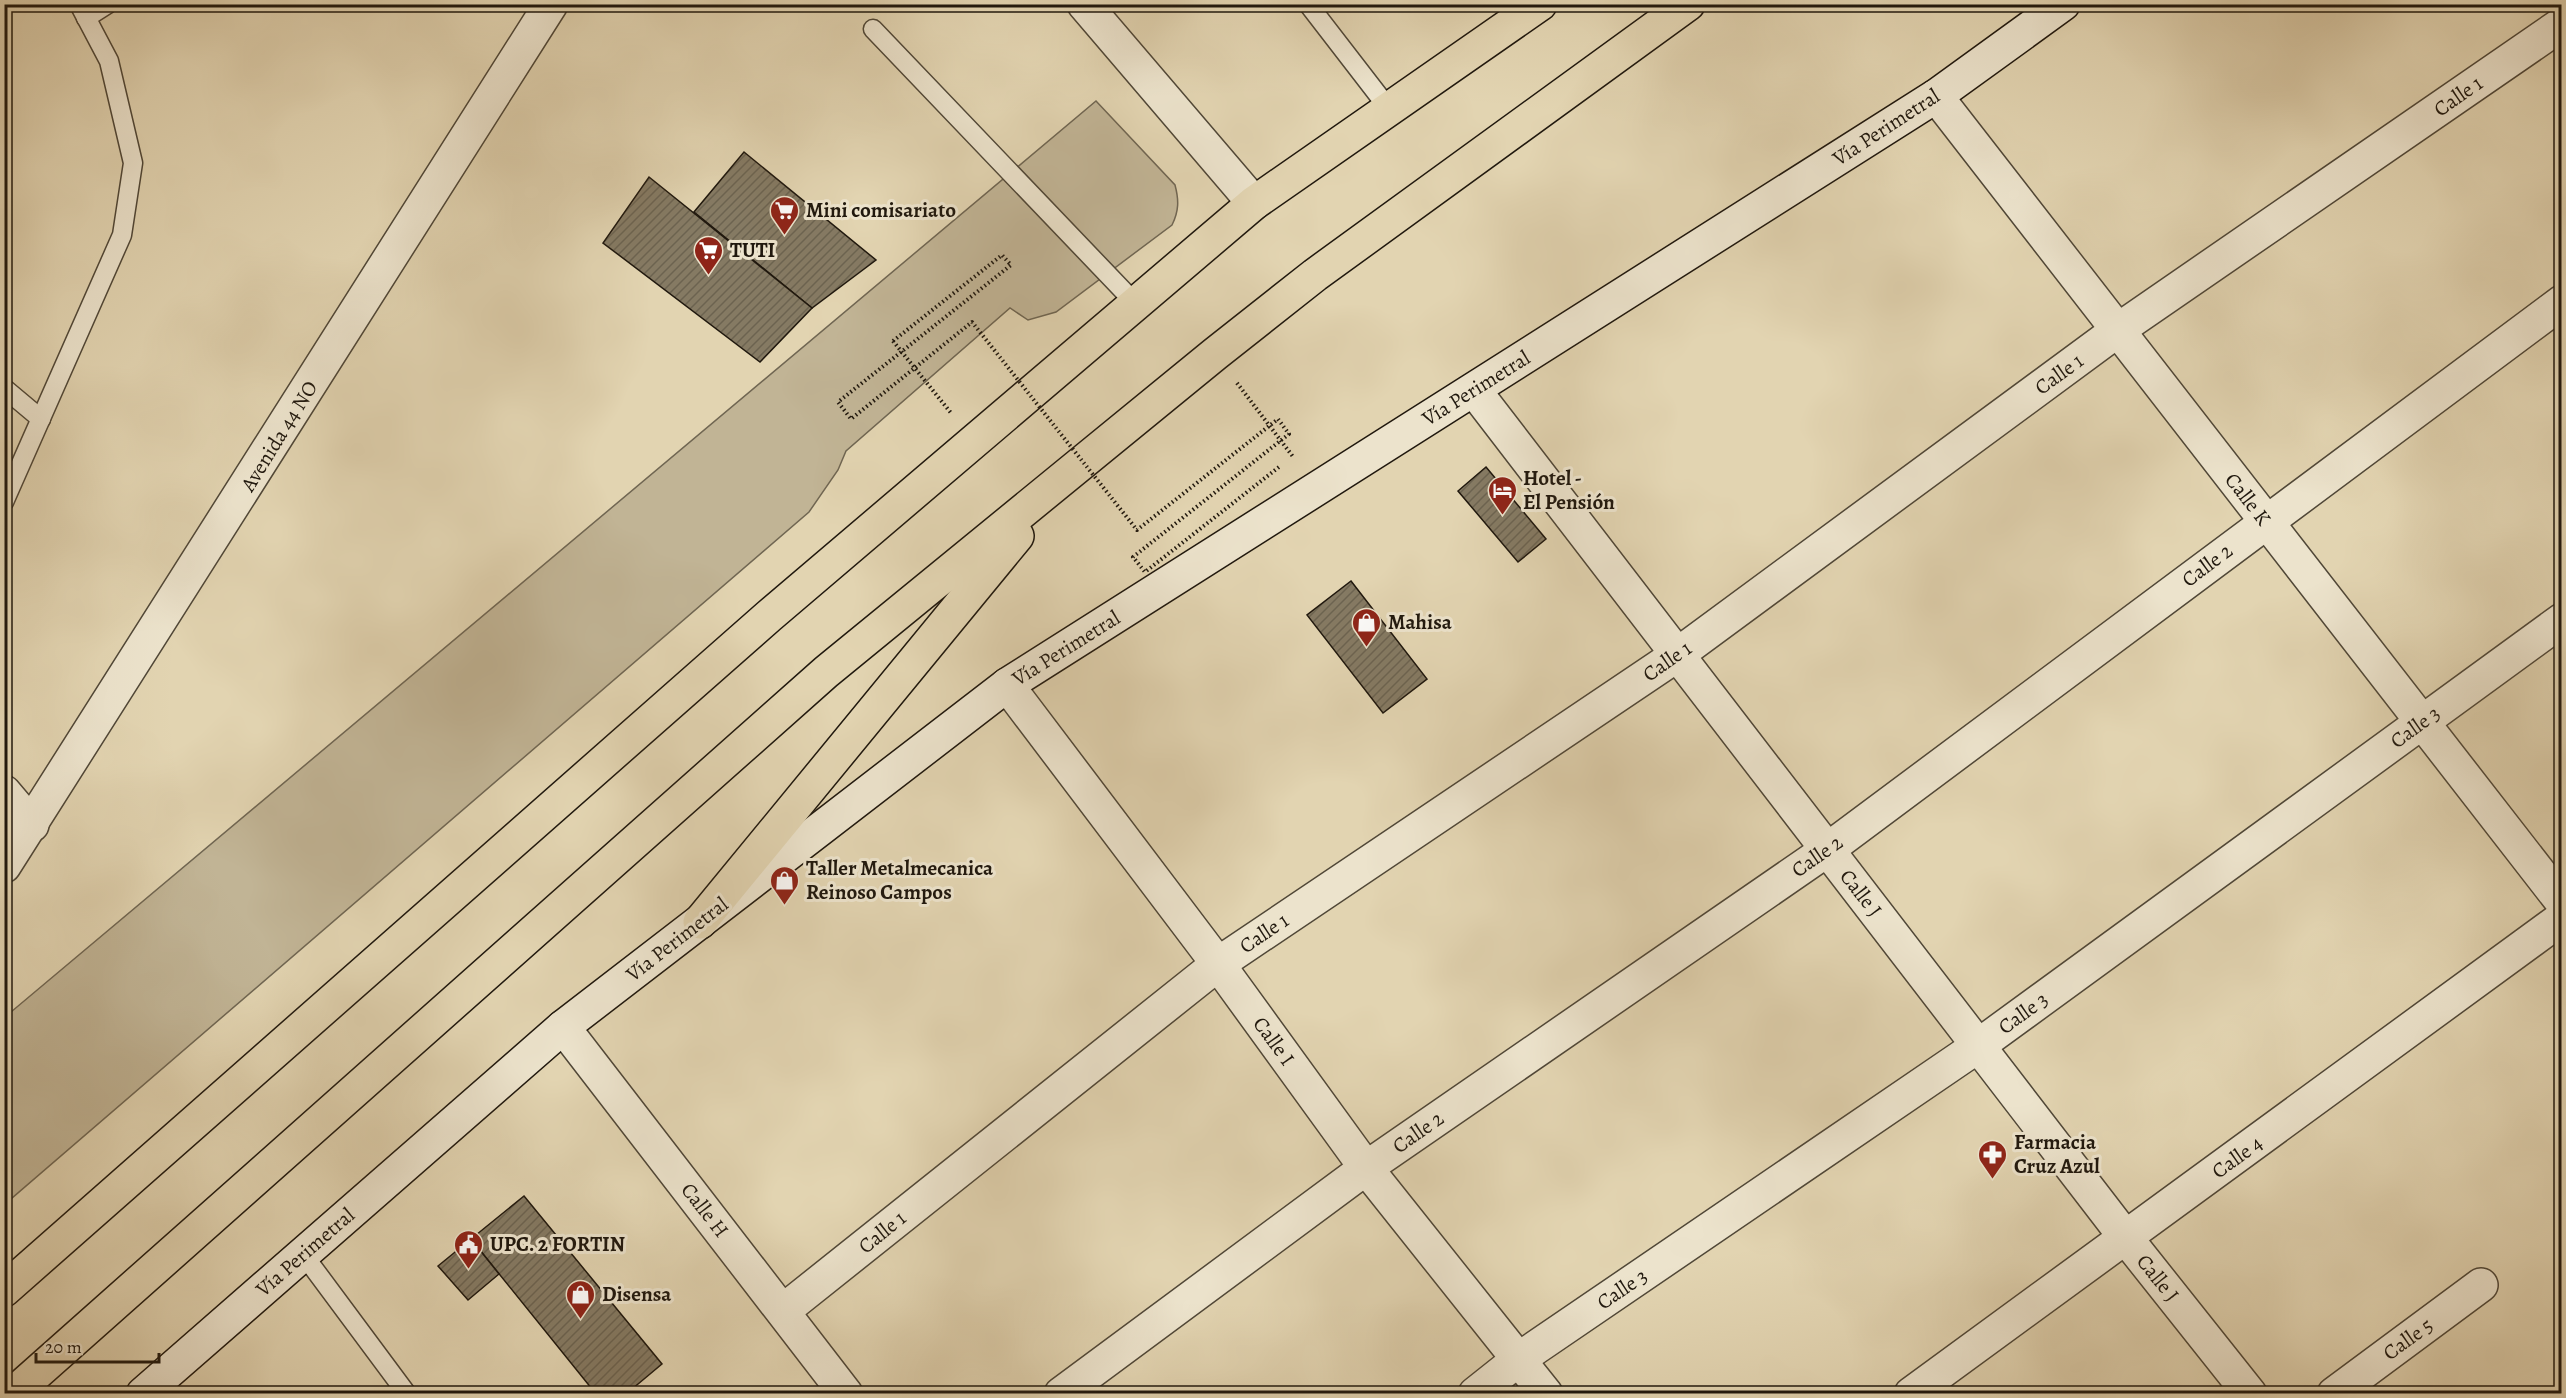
<svg xmlns="http://www.w3.org/2000/svg" width="2566" height="1398" font-family="Alegreya,serif">
<defs>
<pattern id="building-hatch" width="6" height="6" patternUnits="userSpaceOnUse" patternTransform="scale(1.5)"><rect width="6" height="6" fill="#857a63"/><path d="M-1 1l2-2M0 6l6-6M5 7l2-2" fill="none" stroke="#6c6350"/></pattern>
</defs>
<rect width="100%" height="100%" fill="#e2d4b1"/>
<filter id="stains"><feTurbulence type="fractalNoise" baseFrequency=".00333" numOctaves="4"/><feColorMatrix values="0 0 0 0 .2 0 0 0 0 .09 0 0 0 0 .02 0 0 0 .5 -.17"/></filter>
<radialGradient id="worn" r=".72"><stop offset=".6" stop-color="#630" stop-opacity="0"/><stop offset="1" stop-color="#630" stop-opacity=".3"/></radialGradient>
<path fill="#c1b495" stroke="#706652" stroke-width="1.5" d="M1096,101L1175,185C1179,200 1179,211 1172,225L1056,312L1028,320L1010,308L846,451L838,470L809,512L5,1204V1017Z"/>
<g fill="url(#building-hatch)" stroke="#20180e" stroke-width="1.5">
<path d="M744,152L876,260L812,308L694,212Z"/>
<path d="M649,177L812,308L760,362L603,243Z"/>
<path d="M1486,467L1546,539L1518,562L1458,491Z"/>
<path d="M1351,581L1427,679L1383,713L1307,615Z"/>
<path d="M524,1196L662,1364L626,1394H596L471,1239Z"/>
<path d="M471,1239L499,1274L468,1300L438,1266Z"/>
</g>
<g fill="none" stroke-linecap="round" stroke-linejoin="round">
<defs>
<g id="service">
<path d="M1308,4L1389,109"/>
<path d="M86,18L108,4"/>
<path d="M873,29L1136,304"/>
<path d="M4,388L41,419"/>
<path d="M4,502L122,235L133,163L109,61L79,4"/>
<path d="M303,1254L407,1394"/>
</g>
<g id="minor">
<path d="M1936,96L2562,902"/>
<path d="M1474,390L2126,1238L2250,1394"/>
<path d="M1007,685L1218,964L1366,1168L1546,1394"/>
<path d="M4,792L32,825"/>
<path d="M4,866L551,4"/>
<path d="M563,1027L846,1394"/>
<path d="M783,1311L1218,964L1677,655L2118,330L2562,24"/>
<path d="M1061,1394L1366,1168L1827,850L2562,302"/>
<path d="M1475,1394L1519,1359L1978,1046L2562,620"/>
<path d="M1911,1394L2562,918"/>
<path d="M2334,1394L2481,1285"/>
</g>
<path id="tertiary" d="M1084,4L1254,203"/>
<path id="secondary" d="M143,1394L563,1027L1007,685L1936,96L2063,4"/>
<g id="trunk">
<path d="M700,922L1017,536"/>
<path d="M4,1290L769,616L1254,203L1540,4"/>
<path d="M13,1394L826,672L1215,354L1315,275L1688,4"/>
</g>
</defs>
<use href="#service" stroke="#504737" stroke-width="21"/>
<use href="#minor" stroke="#504737" stroke-width="36"/>
<use href="#tertiary" stroke="#504737" stroke-width="36"/>
<use href="#secondary" stroke="#20180e" stroke-width="36"/>
<use href="#trunk" stroke="#20180e" stroke-width="36"/>
<g stroke="#20180e" stroke-width="4" stroke-dasharray="1.5 3" stroke-linecap="butt">
<path d="M893,341L951,413"/>
<path d="M1237,383L1294,458"/>
</g>
<use href="#service" stroke="#ece3cc" stroke-width="18"/>
<use href="#minor" stroke="#ece3cc" stroke-width="33"/>
<use href="#tertiary" stroke="#ece3cc" stroke-width="33"/>
<use href="#secondary" stroke="#ece3cc" stroke-width="33"/>
<use href="#trunk" stroke="#e2d4b1" stroke-width="33"/>
<path stroke="#20180e" stroke-width="4" stroke-dasharray="1.5 3" stroke-linecap="butt" d="M893,341L1002,255L1011,265L838,402L851,419L972,322L1137,530L1278,419L1289,434L1133,557L1145,572L1279,467"/>
</g>
<defs>
<symbol id="supermarket-pin" viewBox="-11 -11 22 30"><path d="M0 17L-7.5 6A9.5 9.5 0 1 1 7.5 6Z" fill="#8f2418" stroke="#ece3cc"/><path d="M-6-5.5h2.5l.6 2H6L4.5 2H-2.5L-4.4-4H-6ZM-1.5 3.2a1.3 1.3 0 1 0 .1 0ZM3 3.2a1.3 1.3 0 1 0 .1 0Z" fill="#fff"/></symbol>
<symbol id="hotel-pin" viewBox="-11 -11 22 30"><path d="M0 17L-7.5 6A9.5 9.5 0 1 1 7.5 6Z" fill="#8f2418" stroke="#ece3cc"/><path d="M-6-4.5h1.5V1H6V5H4.5V3h-9V5H-6ZM-4 0a1.8 1.8 0 1 1 3.6 0ZM.5 0V-2.5h3Q6-2.5 6 0Z" fill="#fff"/></symbol>
<symbol id="shop-pin" viewBox="-11 -11 22 30"><path d="M0 17L-7.5 6A9.5 9.5 0 1 1 7.5 6Z" fill="#8f2418" stroke="#ece3cc"/><path d="M-5-2.5h2.3a2.7 3.5 0 0 1 5.4 0H5L5.5 6h-11ZM-1.5-2.5h3a1.5 2.3 0 0 0-3 0Z" fill="#fff"/></symbol>
<symbol id="pharmacy-pin" viewBox="-11 -11 22 30"><path d="M0 17L-7.5 6A9.5 9.5 0 1 1 7.5 6Z" fill="#8f2418" stroke="#ece3cc"/><path d="M-2-6h4v4h4v4h-4v4h-4v-4h-4v-4h4Z" fill="#fff"/></symbol>
<symbol id="civic-pin" viewBox="-11 -11 22 30"><path d="M0 17L-7.5 6A9.5 9.5 0 1 1 7.5 6Z" fill="#8f2418" stroke="#ece3cc"/><path d="M-.6-6.5H3V-4.5H.6V-3L4-1V1h2V6H-6V1h2V-1L-.6-3ZM-1.2 2.5V6h2.4V2.5Z" fill="#fff"/></symbol>
</defs>
<g fill-rule="evenodd">
<use href="#supermarket-pin" x="768" y="194" width="33" height="45"/>
<use href="#supermarket-pin" x="692" y="234" width="33" height="45"/>
<use href="#hotel-pin" x="1486" y="474" width="33" height="45"/>
<use href="#shop-pin" x="1350" y="606" width="33" height="45"/>
<use href="#shop-pin" x="768" y="864" width="33" height="45"/>
<use href="#pharmacy-pin" x="1976" y="1138" width="33" height="45"/>
<use href="#civic-pin" x="452" y="1228" width="33" height="45"/>
<use href="#shop-pin" x="564" y="1278" width="33" height="45"/>
</g>
<g text-anchor="middle" dominant-baseline="central" stroke-width="6" stroke-linejoin="round" paint-order="stroke">
<g font-size="21" fill="#20180e" stroke="#ece3cc">
<text transform="translate(2458 96) rotate(-35)">Calle 1</text>
<text transform="translate(1886 127) rotate(-33)">Vía Perimetral</text>
<text transform="translate(2059 374) rotate(-36)">Calle 1</text>
<text transform="translate(1476 388) rotate(-32)">Vía Perimetral</text>
<text transform="translate(279 436) rotate(-58)">Avenida 44 NO</text>
<text transform="translate(2248 499) rotate(52)">Calle K</text>
<text transform="translate(2207 565) rotate(-37)">Calle 2</text>
<text transform="translate(1066 648) rotate(-32)">Vía Perimetral</text>
<text transform="translate(1667 661) rotate(-35)">Calle 1</text>
<text transform="translate(2415 727) rotate(-36)">Calle 3</text>
<text transform="translate(1817 856) rotate(-35)">Calle 2</text>
<text transform="translate(1861 893) rotate(52)">Calle J</text>
<text transform="translate(1264 933) rotate(-34)">Calle 1</text>
<text transform="translate(677 939) rotate(-38)">Vía Perimetral</text>
<text transform="translate(2023 1013) rotate(-36)">Calle 3</text>
<text transform="translate(1274 1041) rotate(54)">Calle I</text>
<text transform="translate(1418 1132) rotate(-35)">Calle 2</text>
<text transform="translate(2237 1157) rotate(-36)">Calle 4</text>
<text transform="translate(705 1210) rotate(52)">Calle H</text>
<text transform="translate(882 1232) rotate(-39)">Calle 1</text>
<text transform="translate(305 1252) rotate(-41)">Vía Perimetral</text>
<text transform="translate(2158 1278) rotate(51)">Calle J</text>
<text transform="translate(1622 1289) rotate(-34)">Calle 3</text>
<text transform="translate(2408 1339) rotate(-36)">Calle 5</text>
</g>
<g font-size="21" font-weight="bold" fill="#20180e" stroke="#ece3cc" text-anchor="start">
<text x="806" y="210">Mini comisariato</text>
<text x="730" y="250">TUTI</text>
<text x="1523" y="478">Hotel -<tspan x="1523" dy="24">El Pensión</tspan></text>
<text x="1388" y="622">Mahisa</text>
<text x="806" y="868">Taller Metalmecanica<tspan x="806" dy="24">Reinoso Campos</tspan></text>
<text x="2014" y="1142">Farmacia<tspan x="2014" dy="24">Cruz Azul</tspan></text>
<text x="490" y="1244">UPC. 2 FORTIN</text>
<text x="602" y="1294">Disensa</text>
</g>
</g>
<rect width="2566" height="1398" fill="none" stroke="#e2d4b1" stroke-width="24"/>
<rect x="6" y="6" width="2554" height="1386" fill="none" stroke="#20180e" stroke-width="3"/>
<rect x="12" y="12" width="2542" height="1374" fill="none" stroke="#20180e" stroke-width="1.5"/>
<path d="M36 1353v9h123v-9" fill="none" stroke="#20180e" stroke-width="3"/>
<text x="45" y="1353" font-size="18" fill="#20180e" stroke="#ece3cc" stroke-width="4.5" paint-order="stroke">20 m</text>
<rect width="100%" height="100%" filter="url(#stains)"/>
<rect width="100%" height="100%" fill="url(#worn)"/>
</svg>
